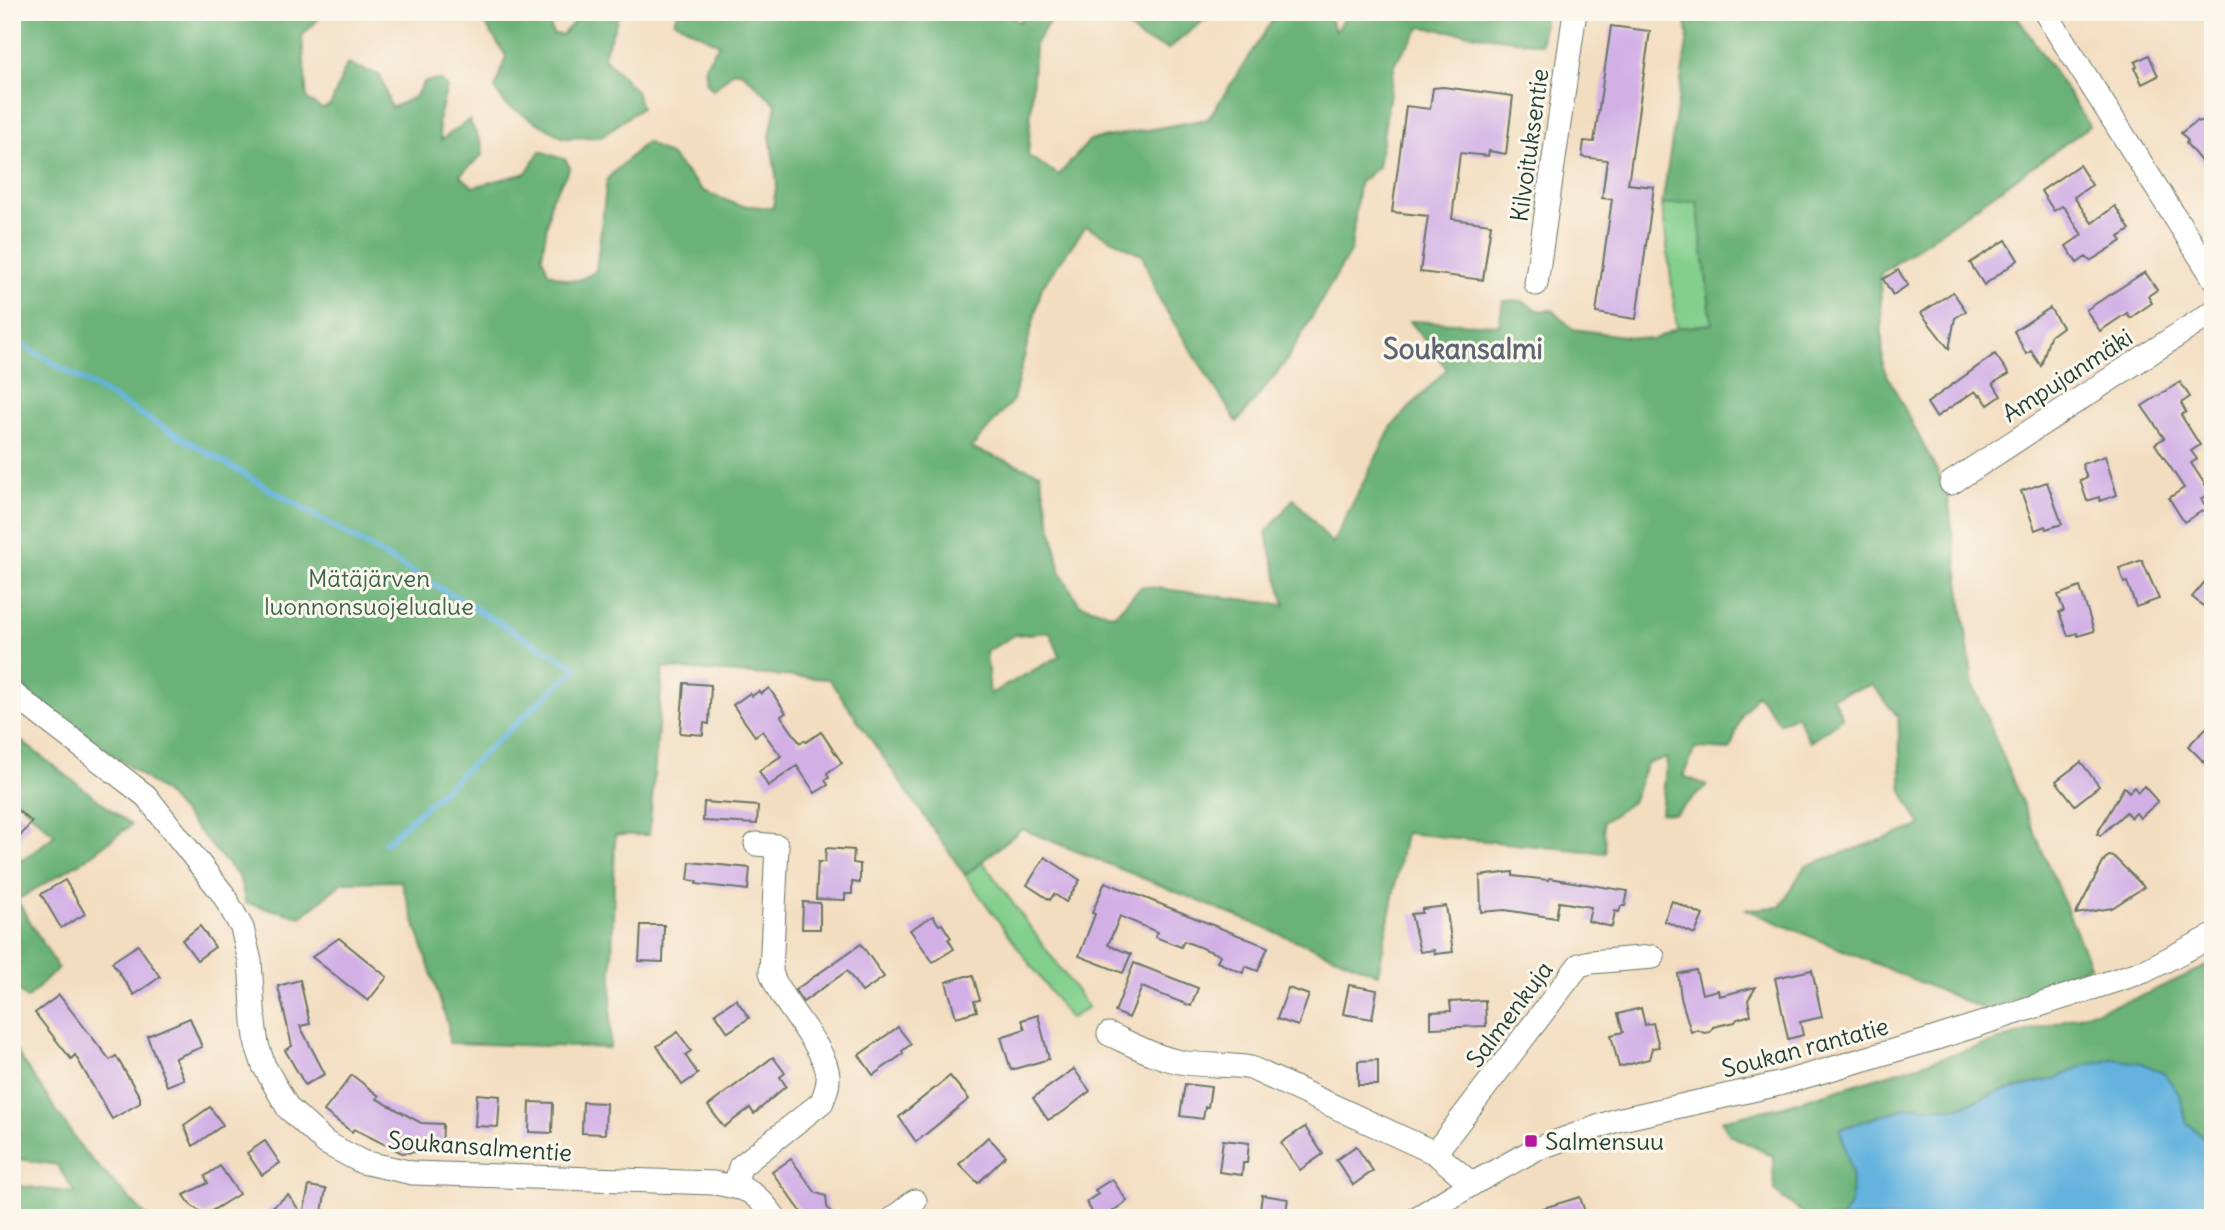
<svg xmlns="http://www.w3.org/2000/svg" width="2225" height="1230" font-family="Delius,sans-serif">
<rect width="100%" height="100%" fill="#fbf7ec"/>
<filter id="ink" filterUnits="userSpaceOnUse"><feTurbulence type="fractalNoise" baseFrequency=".0143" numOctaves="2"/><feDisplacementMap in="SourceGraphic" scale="14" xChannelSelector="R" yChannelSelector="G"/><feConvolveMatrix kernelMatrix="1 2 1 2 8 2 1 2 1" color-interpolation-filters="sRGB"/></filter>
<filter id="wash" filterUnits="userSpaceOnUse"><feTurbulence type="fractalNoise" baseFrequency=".00686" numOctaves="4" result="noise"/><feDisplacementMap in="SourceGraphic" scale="28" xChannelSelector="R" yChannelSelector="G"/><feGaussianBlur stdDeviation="1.57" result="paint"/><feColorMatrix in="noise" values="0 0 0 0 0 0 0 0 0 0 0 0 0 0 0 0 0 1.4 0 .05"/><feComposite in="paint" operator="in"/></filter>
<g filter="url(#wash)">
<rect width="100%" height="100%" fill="#f3ddc0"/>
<g fill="#83cf8d" stroke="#518660" stroke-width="2">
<path d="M1697,200L1712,324L1677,328L1662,205Z"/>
<path d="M983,862L1088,1007L1070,1019L965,875Z"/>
</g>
<g fill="#6ab278" stroke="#447856" stroke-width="2" fill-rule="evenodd">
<path d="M12,12H325L302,36L307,100L323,109L331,104L347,64L380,75L391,108L415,97L424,82L441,80L447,87L438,122L441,140L469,120L482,145L483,154L460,175L473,187L526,173L540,151L566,160L570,168L551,199L542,256L548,272C569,283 576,284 596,271L607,179L646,142L671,156L703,191L738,205L773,208L777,182L770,136L776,104L743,73L734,71L713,90L707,83L705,66L719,44L674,21L678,12H1003L1020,22L1025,12H1055L1035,44L1028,156L1059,175L1090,140L1208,119L1278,12H1327L1335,31L1349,12H1545L1541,44L1421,27L1395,62L1378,167L1359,183L1351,250L1285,363L1237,422L1160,301L1142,255L1086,226L1042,287L1013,400L971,448L1040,473L1061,573L1079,604L1114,615L1142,586L1285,605L1266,533L1294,498L1332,544L1392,426L1447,369L1410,321L1499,325L1503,301C1508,301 1517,300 1522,301C1536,306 1531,313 1552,310L1573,329L1653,340L1677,328L1712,324L1697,201L1662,205L1688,36L1685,12H2014L2090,126L1882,273L1880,279L1883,367L1937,471L1948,498L1973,685L2090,965L1988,1011L1745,909L1780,907L1805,866L1921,826L1902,791L1898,717L1872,685L1832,697L1843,718L1810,742L1797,715L1780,723L1757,694L1742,715L1730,750L1695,748L1683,776L1707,785L1675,814L1661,813L1667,758L1647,763L1632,802L1603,822L1606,853L1405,833L1378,974L1022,829L965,875L829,679L663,668L649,835H615L610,1048L449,1043L448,1025L401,881L343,882L301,917L246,903L239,877L165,793L12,680ZM1050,632L1060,656L990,694L986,652L1015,635Z"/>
<path d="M484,12H546L553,34L562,35L575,21L576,12H620L603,57L636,91L641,108L600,137L564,138L505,104L495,89L506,56L480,16Z"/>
<path d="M1113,12H1214L1168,49L1141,39Z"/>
<path d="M12,734L131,825L84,860L17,900L58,968L27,999L12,984V852L23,860L55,835L12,796Z"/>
<path d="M2213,963V1146L2186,1122L2180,1096L2083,1066L2055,1079L1999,1092L1959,1107H1908L1840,1129L1852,1174L1851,1204L1842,1218H1809L1774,1191L1773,1156L1730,1135L1721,1120L1784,1106L2137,998Z"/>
<path d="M12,1045L85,1153L148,1218H12V1185L75,1193L57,1165L12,1158Z"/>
</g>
<path fill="#64b3de" stroke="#427889" stroke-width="2" d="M2111,1059L2142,1063L2165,1074L2180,1096L2186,1122L2213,1146V1218H1842L1851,1204L1852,1174L1840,1129L1908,1107H1959L1999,1092L2055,1079L2083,1066Z"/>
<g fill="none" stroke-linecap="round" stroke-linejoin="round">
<path stroke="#64b3de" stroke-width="6" d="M12,339L577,668L385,843"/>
</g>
<g id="blocks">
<g fill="#d2b0e6">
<path d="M1611,26L1650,31L1628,184L1654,187L1636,319L1596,313L1612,199L1602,198L1607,160L1582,157L1584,141L1594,142Z"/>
<path d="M2149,55L2158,76L2142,84L2135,68L2137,67L2135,62Z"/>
<path d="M1443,87L1513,96L1506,154L1489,151L1488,156L1460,153L1452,219L1491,224L1483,280L1420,272L1428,216L1392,212L1406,106L1430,109L1433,88Z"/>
<path d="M2197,121L2213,125V176L2186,143L2188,141L2181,133Z"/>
<path d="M2079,165L2092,185L2074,197L2092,223L2115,206L2130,230L2119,237L2122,241L2090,261L2086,257L2077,263L2066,246L2082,235L2066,210L2062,206L2054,211L2041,191Z"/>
<path d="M2006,240L2018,260L1984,285L1970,263Z"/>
<path d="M1898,270L1908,285L1893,295L1883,279Z"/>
<path d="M2145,272L2157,290L2148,296L2152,303L2130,318L2127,313L2100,331L2086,310Z"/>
<path d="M1953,292L1966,311L1955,318L1949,349L1921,313Z"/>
<path d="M2050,308L2062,327L2050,336L2041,366L2031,351L2026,354L2014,331Z"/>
<path d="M1995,354L2009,374L1993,383L2001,396L1988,405L1981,395L1979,396L1975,391L1936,417L1927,403Z"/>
<path d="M2180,382L2190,397L2181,403L2186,412L2181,415L2200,445L2191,451L2197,459L2191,463L2210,492L2201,499L2207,508L2184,522L2169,498L2184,488L2155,444L2164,438L2142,406Z"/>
<path d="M2105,456L2117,495L2100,501L2099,497L2087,501L2080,480L2087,478L2082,464Z"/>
<path d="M2047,482L2062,524L2046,529L2045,526L2035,530L2021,491Z"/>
<path d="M2142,560L2159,599L2136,607L2127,582L2124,583L2119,568Z"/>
<path d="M2213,572V614L2192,597Z"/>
<path d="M2080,587L2094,631L2078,636L2077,633L2068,636L2059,612L2064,611L2058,595Z"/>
<path d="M684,683L711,685L709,724L704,723L703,735L680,733Z"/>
<path d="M769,688L786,713L781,716L800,743L804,740L806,742L821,732L842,763L827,773L829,778L825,780L828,785L815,793L797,766L768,786L759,771L781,756L762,731L755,736L733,705L750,693L752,696L759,691L761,694Z"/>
<path d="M2213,721V755L2205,763L2188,746Z"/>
<path d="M2081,762L2099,786L2075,805L2056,781Z"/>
<path d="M2144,786L2158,802L2140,818L2136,813L2131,818L2126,812L2100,836L2097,834L2124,787L2129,792L2134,787L2138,792Z"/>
<path d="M704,802L758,806L757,824L703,821Z"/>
<path d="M12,806L32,822L12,846Z"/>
<path d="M826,848L854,850L853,863L860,864V883L852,882V894H845V900L816,899L818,862H825Z"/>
<path d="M2109,856L2114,857L2144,887L2112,908L2076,914L2105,859Z"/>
<path d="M1045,857L1080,880L1066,902L1054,894L1050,900L1027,885Z"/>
<path d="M690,862L750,868L748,890L696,884L697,881L688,880Z"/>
<path d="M1513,872V876L1548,880L1549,878L1628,891L1625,906H1621L1619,912L1615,911L1612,927L1588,921L1591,907L1559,902L1556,918L1505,910L1481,912L1480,876Z"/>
<path d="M65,880L85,914L61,928L41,894Z"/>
<path d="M1105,882L1268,947L1258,971L1245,966L1243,973L1217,962L1220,955L1184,941L1181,947L1155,937L1157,932L1120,916L1108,945L1131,954L1123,973L1079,956L1095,914L1092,913Z"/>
<path d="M1672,901L1703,915L1695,934L1664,921Z"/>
<path d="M803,902L820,903V929H802Z"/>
<path d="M1446,906L1453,952L1435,954L1434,950L1420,952L1411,914L1422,913V909Z"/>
<path d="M933,916L939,925L942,924L951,938L948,939L954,949L933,962L910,930Z"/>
<path d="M641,925H664L663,962L639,961Z"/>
<path d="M200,926L215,947L197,960L182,940Z"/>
<path d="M339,938L387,977L368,1001L312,957Z"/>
<path d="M861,944L884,977L862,992L847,971L803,1002L795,990Z"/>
<path d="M138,945L160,977L134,995L112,962Z"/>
<path d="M1134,963L1198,988L1191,1006L1142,987L1129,1018L1115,1012Z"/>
<path d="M1696,970L1702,994L1718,990L1719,996L1756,987L1748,1000L1751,1015L1737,1019L1735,1022L1713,1027L1710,1032L1704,1033L1698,1030L1691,1032L1681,998L1678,974Z"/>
<path d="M1812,970L1822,1017L1800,1022L1803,1035L1788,1039L1775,978Z"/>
<path d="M966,976H973L980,1000L974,1001L977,1011L956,1017L946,982Z"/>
<path d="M300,980L310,1024L300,1026L325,1074L305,1085L285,1050L292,1046L278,986Z"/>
<path d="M1349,985L1377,990L1372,1019L1343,1014Z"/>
<path d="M1288,988L1309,995L1298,1026L1277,1019Z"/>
<path d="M59,995L110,1060L116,1056L140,1097V1103L112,1119L75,1055L71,1059L35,1013Z"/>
<path d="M736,999L749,1018L728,1032L715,1013Z"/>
<path d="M1485,1000L1486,1026L1431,1028V1012L1451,1011L1450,1002Z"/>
<path d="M1641,1008L1645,1025L1653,1023L1659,1047L1652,1048L1649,1059L1619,1067L1611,1035L1623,1032L1618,1014Z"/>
<path d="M1038,1015L1049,1059L1011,1070L1001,1037L1025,1029L1022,1020Z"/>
<path d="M190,1018L202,1047L175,1058L184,1079L167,1086L147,1036Z"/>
<path d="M898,1027L911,1044L902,1051L903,1054L873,1075L859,1055Z"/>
<path d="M678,1032L691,1051L685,1055L698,1074L682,1085L657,1046Z"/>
<path d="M773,1057L785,1073L780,1077L786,1086L754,1114L750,1108L724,1127L708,1106Z"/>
<path d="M1378,1060V1085H1358V1061Z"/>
<path d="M1074,1069L1090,1091L1063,1112L1048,1120L1033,1098Z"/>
<path d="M352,1075L379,1096L377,1099L421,1123L443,1124L442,1150L402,1153L354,1129L352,1132L324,1111Z"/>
<path d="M950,1076L969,1099L916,1142L899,1117Z"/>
<path d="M1185,1084L1211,1087L1208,1107H1205L1203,1119L1180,1116Z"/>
<path d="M477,1094L500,1096L498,1127L475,1126Z"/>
<path d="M530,1102L553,1103L552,1133L529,1132Z"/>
<path d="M583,1102L606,1103L605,1134L582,1133Z"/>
<path d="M210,1107L223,1125L193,1146L184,1125Z"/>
<path d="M1305,1127L1323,1154L1300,1170L1281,1143Z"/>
<path d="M988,1137L1006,1156L978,1183L959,1164Z"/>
<path d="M1223,1140L1249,1143L1247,1163H1243L1242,1175L1219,1172Z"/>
<path d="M265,1141L280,1163L262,1175L247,1153Z"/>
<path d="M1356,1146L1373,1171L1353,1185L1336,1160Z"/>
<path d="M791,1159L816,1193L826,1196L827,1207L835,1218H806L772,1172Z"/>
<path d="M220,1166L239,1194L205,1215L191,1205L184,1195L208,1183L205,1176Z"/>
<path d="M1112,1179L1127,1201L1103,1218H1096L1086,1202L1098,1194L1095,1190Z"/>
<path d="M309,1186L326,1189L321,1218H258L288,1195L303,1215Z"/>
<path d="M1262,1195L1288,1199L1285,1218H1259Z"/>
<path d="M1580,1197L1587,1218H1523V1214Z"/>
</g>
</g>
</g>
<g filter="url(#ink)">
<use href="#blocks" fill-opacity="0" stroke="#697565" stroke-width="2"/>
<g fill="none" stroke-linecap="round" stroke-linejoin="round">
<defs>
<g id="minor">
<path d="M2045,12L2213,277"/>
<path d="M1536,284L1575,12"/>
<path d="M1951,483L2213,312"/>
<path d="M12,693L146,796L223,894L242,928L250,961L254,1022L257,1045L264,1066L288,1108L326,1143L362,1162L413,1173L714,1183C749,1189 753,1189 775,1218"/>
<path d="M1109,1034C1133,1045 1159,1059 1186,1063C1208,1066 1229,1064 1251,1068L1435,1153L1472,1184"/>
<path d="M1435,1153L1579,965L1591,962L1653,957"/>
<path d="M735,1187L740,1167L822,1102C825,1093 829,1085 828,1075C824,1044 782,1006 771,972L777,846L756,844"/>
<path d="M894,1218L915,1201"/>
<path d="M1417,1218L1472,1184L1536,1149L1617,1120L1779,1084L1930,1040L2145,971L2213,936"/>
</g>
</defs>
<use href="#minor" stroke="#697565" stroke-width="25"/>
<use href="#minor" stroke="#fff" stroke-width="23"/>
</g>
</g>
<rect fill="#b5179e" stroke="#fbf7ec" stroke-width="2.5" x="1524" y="1134" width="14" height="14" rx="3.5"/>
<g text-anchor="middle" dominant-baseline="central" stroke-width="6" stroke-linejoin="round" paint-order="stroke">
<g font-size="24" fill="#1f3d34" stroke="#fbf7ec">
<text transform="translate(1529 145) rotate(-82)">Kilvoituksentie</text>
<text transform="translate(2067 375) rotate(-33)">Ampujanmäki</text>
<text transform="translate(1509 1014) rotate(-53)">Salmenkuja</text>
<text transform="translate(1805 1047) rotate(-15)">Soukan rantatie</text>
<text transform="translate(480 1146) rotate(4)">Soukansalmentie</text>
</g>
<g font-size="24" fill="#38624a" stroke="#fbf7ec">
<text x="369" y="578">Mätäjärven<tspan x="369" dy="28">luonnonsuojelualue</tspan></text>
</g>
<g font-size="24" fill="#1f3d34" stroke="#fbf7ec" text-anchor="start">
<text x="1545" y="1141">Salmensuu</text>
</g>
<g font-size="28" font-weight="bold" fill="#5e6572" stroke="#fbf7ec">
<text x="1463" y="349">Soukansalmi</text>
</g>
</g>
<rect width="2225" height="1230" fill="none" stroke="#fbf7ec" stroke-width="42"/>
</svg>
